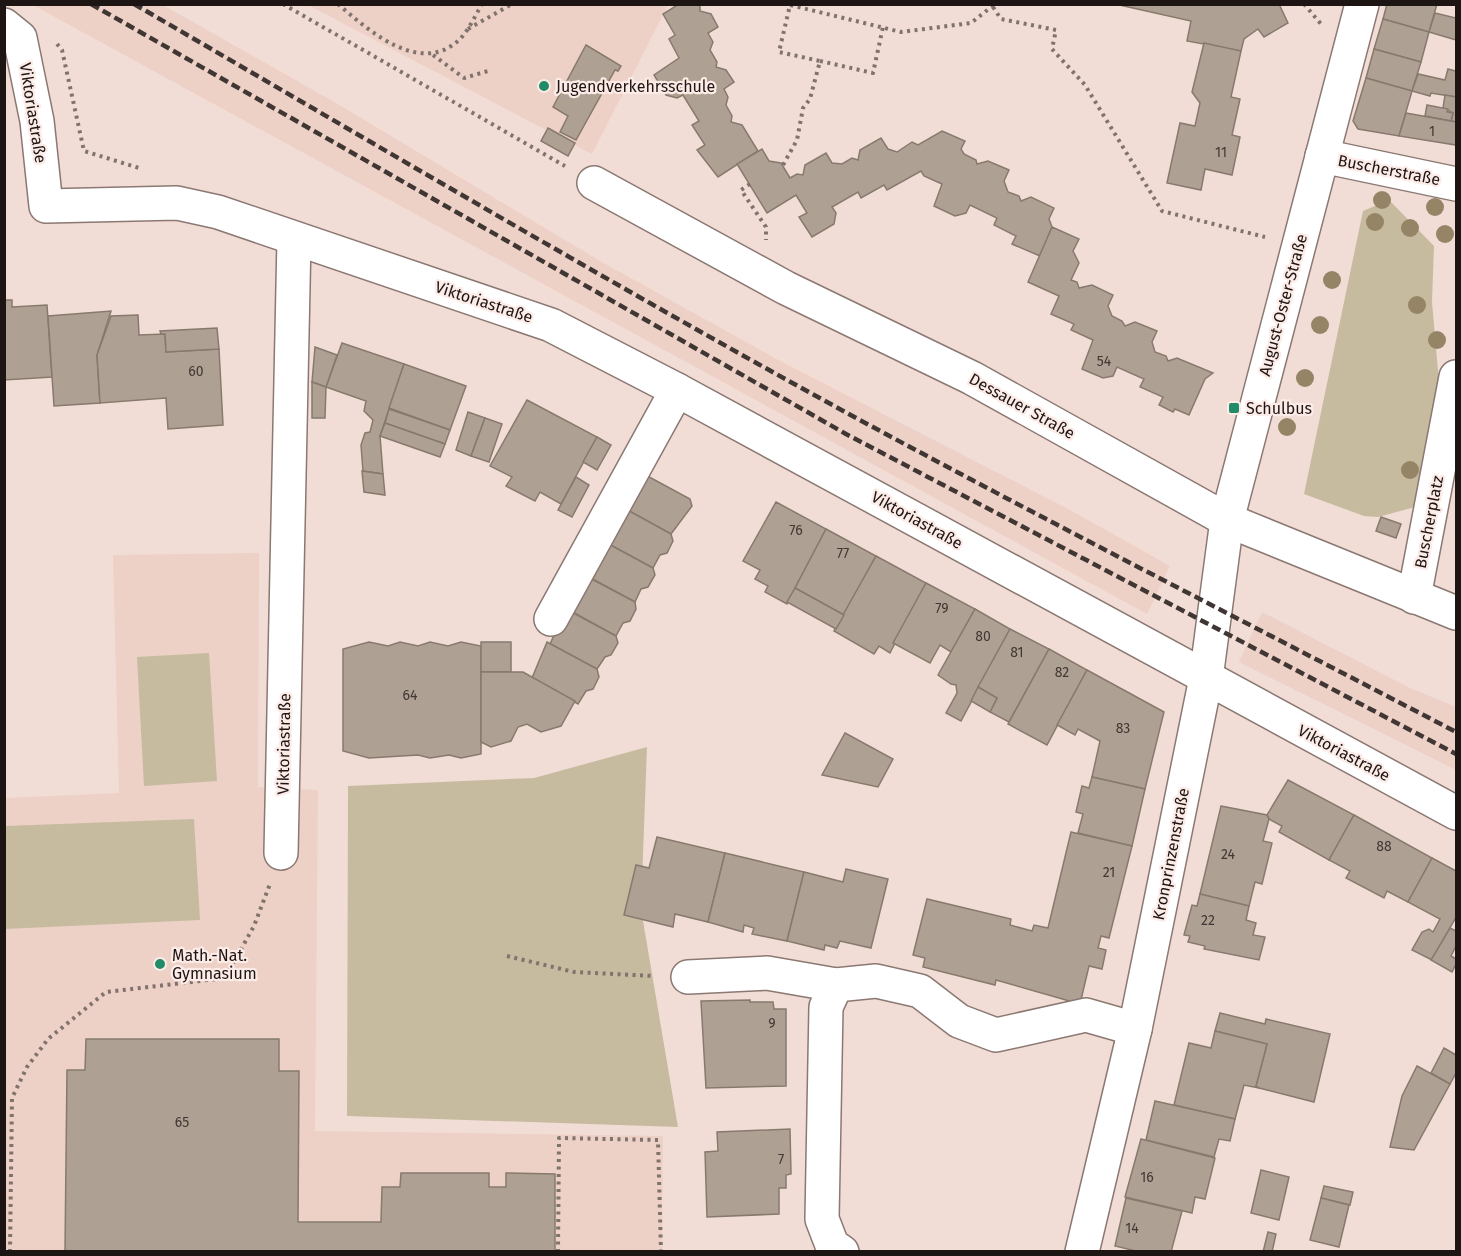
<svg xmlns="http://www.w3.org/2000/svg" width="1461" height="1256" font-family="'Fira Sans',sans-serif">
<rect width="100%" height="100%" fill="#f2ddd6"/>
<g fill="#edd0c6">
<path d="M33,5H163L336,103L600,261L782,362L1070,510L1170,566L1147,614Z"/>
<path d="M308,5H668L592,154Z"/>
<path d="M259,553L258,787L318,790L315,1131L663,1136L662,1251H5L4,798L119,793L113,555Z"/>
<path d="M1262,612L1410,688L1456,707V770L1239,662Z"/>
</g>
<g fill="#c6bb9f">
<path d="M1389,200L1434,246L1432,302L1439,382L1426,504L1378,517L1364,516L1304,494L1363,211Z"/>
<path d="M209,653L217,781L144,786L137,657Z"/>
<path d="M647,747L641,909L678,1127L347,1116L348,786L534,778Z"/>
<path d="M194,819L200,920L5,929V826Z"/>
</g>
<g fill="#afa094" stroke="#877a6d" stroke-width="1.5">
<path d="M679,4H700V11L711,14L718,27L708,33L713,42L710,50L717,62L716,67L726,70L734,82L724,89L728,97L726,105L732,116L731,122L742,125L758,151L718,177L697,150L705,145L692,125L699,121L683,95L677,98L666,95L654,75L679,58L669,39L675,35L663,14Z"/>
<path d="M1115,4H1279L1288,23L1264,37L1258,29L1244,39L1241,51L1187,41L1191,21Z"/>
<path d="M1387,4H1437L1429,32L1383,19Z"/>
<path d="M1435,13L1456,18V40L1429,32Z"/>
<path d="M1383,19L1429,32L1421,62L1374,49Z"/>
<path d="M1204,43L1241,51L1231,97L1240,99L1232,135L1240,137L1232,175L1205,169L1201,190L1167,183L1180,123L1195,126L1200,103L1192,92Z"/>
<path d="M586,45L621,66L618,71L615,70L576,140L560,132L568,116L553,107Z"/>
<path d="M1374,49L1421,62L1412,91L1366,78Z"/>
<path d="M1448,69L1456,71V97L1431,93L1430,96L1412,91L1418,74L1445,80Z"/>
<path d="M1366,78L1412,91L1399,136L1358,129L1353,121Z"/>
<path d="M1445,95L1456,97V122L1451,121L1453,113L1443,108Z"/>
<path d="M1427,105L1448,109L1447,112L1453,113L1451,121L1425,116Z"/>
<path d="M1406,113L1456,122V145L1399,136Z"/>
<path d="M548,128L575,143L568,156L541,141Z"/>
<path d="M942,131L965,141L961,149L964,154L976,160L977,164L988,161L1009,170L1004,181L1008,192L1019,196L1021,201L1031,197L1054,208L1049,219L1052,227L1040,256L1012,244L1016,236L994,225L997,218L970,205L966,213L955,216L934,206L942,184L924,176L921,171L887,190L884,185L861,198L858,192L832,207L836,213L834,224L812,237L799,217L807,213L796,195L767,213L737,164L762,149L769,161L781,163L790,178L797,174L803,175L805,165L826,153L832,163L842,164L852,158L858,160L860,150L881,138L888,149L897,152L912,142L918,145Z"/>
<path d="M1052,227L1079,239L1073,251L1079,263L1071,280L1077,282L1079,288L1092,285L1113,295L1108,306L1112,316L1122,321L1125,326L1135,322L1157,331L1152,342L1155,352L1166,356L1168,361L1177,358L1213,373L1205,379L1189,415L1175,409L1173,412L1159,405L1163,397L1140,387L1144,379L1117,367L1113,376L1103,378L1082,369L1093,340L1071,330L1074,324L1051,314L1059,296L1028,282Z"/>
<path d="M4,300H12V307L47,305L52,377L4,380Z"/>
<path d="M111,311L97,355L100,403L54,406L48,316Z"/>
<path d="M138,315L139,335L165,334L166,352L219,349L223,425L168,429L166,398L100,403L97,355L111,316Z"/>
<path d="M217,328L219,349L166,352L165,334H161L160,331Z"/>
<path d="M342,343L404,364L380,436L383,474L363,471L361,445L365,433L370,432L373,420L364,411L366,401L326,387Z"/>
<path d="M315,347L337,355L326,387L312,382Z"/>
<path d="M404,364L466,386L450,430L389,408Z"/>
<path d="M312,382L326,387L325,418H312Z"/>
<path d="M527,400L597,437L561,504L540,492L535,501L506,486L512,477L490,466Z"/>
<path d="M389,409L450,430L445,444L385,423Z"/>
<path d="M468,412L485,418L471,456L456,450Z"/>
<path d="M485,418L502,424L489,462L471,456Z"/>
<path d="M385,423L445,444L440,457L380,436Z"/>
<path d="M597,437L611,445L597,470L583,462Z"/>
<path d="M362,471L383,474L385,495L364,492Z"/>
<path d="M640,472L690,499L692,506L671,534L624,508Z"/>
<path d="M576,477L589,485L572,517L558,510Z"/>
<path d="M776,502L826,529L787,604L765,592L768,586L755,579L760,570L743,561Z"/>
<path d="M624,508L671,534L673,541L667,553L660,555L653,568L605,542Z"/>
<path d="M1381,517L1401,524L1396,538L1376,531Z"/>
<path d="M826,529L876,556L844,615L795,588Z"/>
<path d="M603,541L653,568L655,575L648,587L641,589L635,602L587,576Z"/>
<path d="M876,556L926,583L890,653L879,646L874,654L834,631Z"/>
<path d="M584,575L635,602L636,609L630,621L623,623L616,636L569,610Z"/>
<path d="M926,583L975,609L951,652L940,645L930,663L893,643Z"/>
<path d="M795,588L844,615L836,629L787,602Z"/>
<path d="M566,609L616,636L618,643L611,655L605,657L597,669L550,644Z"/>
<path d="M975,609L1010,629L961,721L946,713L957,693L956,685L951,684L938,675Z"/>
<path d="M1010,629L1049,649L1009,722L990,712L997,698L978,687Z"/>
<path d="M369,642L388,646L400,642L418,646L430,642L448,646L461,642L481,646V754L461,758L449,755L430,758L418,755L369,758L343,751V649Z"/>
<rect x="481" y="642" width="30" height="30"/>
<path d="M547,642L597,669L599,677L593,689L586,691L578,704L532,678Z"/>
<path d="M1049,649L1087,670L1047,745L1008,724Z"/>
<path d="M1087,670L1164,712L1145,789L1092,777L1100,741L1078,729L1075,735L1057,725Z"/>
<path d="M481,672H523L575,701L561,726L541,732L527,724L518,727L511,741L491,747L481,742Z"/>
<path d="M978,687L997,698L990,712L971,701Z"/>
<path d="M845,733L893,759L878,787L822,775Z"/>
<path d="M1092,777L1145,789L1132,846L1078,833L1083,814L1076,812L1082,786L1089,788Z"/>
<path d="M1288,780L1354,815L1329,860L1279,832L1282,826L1269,819L1267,815Z"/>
<path d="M1221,806L1267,815L1269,819L1263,841L1272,843L1262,884L1255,882L1249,906L1200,894Z"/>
<path d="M1354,815L1432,858L1408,902L1387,891L1384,898L1346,878L1350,871L1329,860Z"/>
<path d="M1071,832L1132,846L1109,938L1101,936L1098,948L1106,950L1102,969L1089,966L1080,1004L996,980L995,985L923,967L925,958L913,955L927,899L1011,919L1010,925L1032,931L1034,925L1048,928Z"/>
<path d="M657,837L725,853L708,922L675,914L673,927L624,915L636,865L649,868Z"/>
<path d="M725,853L804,872L787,941L752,934L754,928L744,925L743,932L708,922Z"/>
<path d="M1432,858L1456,871V917L1432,960L1412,950L1422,932L1429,929L1433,932L1440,919L1408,902Z"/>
<path d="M846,869L888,879L871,948L840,941L837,948L825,945L824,950L787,941L804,872L843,882Z"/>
<path d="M1200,894L1249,906L1246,920L1256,923L1253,935L1265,937L1259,960L1204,949L1205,946L1188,942L1190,936L1184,935L1192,905L1197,906Z"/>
<path d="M1450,928L1456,931V946L1451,956L1456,959V964L1452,972L1431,960Z"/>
<path d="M750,1000V1002H773L774,1009H786V1086L706,1088L701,1001Z"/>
<path d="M1220,1013L1265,1024L1266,1019L1330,1034L1314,1102L1259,1088L1256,1086L1267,1044L1215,1031Z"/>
<path d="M1215,1031L1267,1044L1256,1086L1259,1088L1244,1085L1235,1119L1174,1105L1189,1043L1211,1048Z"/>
<path d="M86,1039H279V1071H299L298,1222H381L382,1187H400L401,1173H489V1187H506V1173L555,1174V1252H65L67,1070H85Z"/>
<path d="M1444,1048L1456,1055V1073L1450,1084L1431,1073Z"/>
<path d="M1417,1066L1450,1084L1414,1150L1390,1147L1402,1096Z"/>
<path d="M1155,1101L1235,1119L1230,1141L1219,1139L1214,1157L1146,1140Z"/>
<path d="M790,1129L791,1174L786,1175V1188H779V1214L707,1217L705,1152L718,1151L717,1132Z"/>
<path d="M1141,1139L1215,1158L1205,1199L1195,1197L1192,1213L1125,1197Z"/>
<path d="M1261,1170L1289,1177L1279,1220L1251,1213Z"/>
<path d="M1324,1186L1353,1192L1350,1205L1321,1198Z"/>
<path d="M1126,1198L1182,1211L1171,1252H1140L1115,1246Z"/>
<path d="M1321,1198L1349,1205L1339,1247L1310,1240Z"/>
<path d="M1268,1232L1276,1234L1272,1252H1263Z"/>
</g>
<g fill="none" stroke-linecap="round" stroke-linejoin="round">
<defs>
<g id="minor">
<path d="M4,25L20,38L37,121L46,206L177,203L218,212L551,325L677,390L1456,813"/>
<path d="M1322,156L1456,184"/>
<path d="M594,183L786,288L972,378L1227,520L1456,613"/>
<path d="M1414,597L1456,377"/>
<path d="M551,619L677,390"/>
<path d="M281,853L294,239"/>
<path d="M688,977L767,973L836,985L876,981L920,991L959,1021L996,1035L1086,1015L1135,1029"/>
<path d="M836,985L826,1007L822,1219L832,1245L842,1252"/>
<path d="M1082,1252L1135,1029L1206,678L1227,520L1362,4"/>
</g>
</defs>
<use href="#minor" stroke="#8b7872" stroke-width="36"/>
<g stroke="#80736e" stroke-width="4" stroke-dasharray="3 4.5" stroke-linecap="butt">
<path d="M283,4L565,166"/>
<path d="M338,4C369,31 420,76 459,40C469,30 475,16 482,4"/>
<path d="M505,4H549"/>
<path d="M1304,4L1321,24"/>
<path d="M993,7L1001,19L1056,30L1052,49L1085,85L1162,211L1265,237"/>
<path d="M468,29L512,4"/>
<path d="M57,44L62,50L84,151L139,168"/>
<path d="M433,55L464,78L488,71"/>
<path d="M820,61L873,73L883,27"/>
<path d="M783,165L797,140L803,108L810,99L820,61L779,52L790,5L901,32L971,23L995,4"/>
<path d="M750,184L741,190L766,227V240"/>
<path d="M507,956L574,972L655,976"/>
<path d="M10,1252L12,1098L27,1067L48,1039L106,992L225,978L254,926L270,884"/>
<path d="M558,1252L559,1138L658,1140L661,1252"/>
</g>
<use href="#minor" stroke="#fff" stroke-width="33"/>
<g stroke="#403734" stroke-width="4.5" stroke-dasharray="9 4.5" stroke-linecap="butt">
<path d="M91,4L846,434L1456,754"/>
<path d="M134,4C375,144 614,286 858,419C1056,526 1257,628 1456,732"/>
</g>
</g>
<g fill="#968466">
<circle cx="1382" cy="200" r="9"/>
<circle cx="1435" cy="207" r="9"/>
<circle cx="1375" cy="222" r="9"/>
<circle cx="1410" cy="228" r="9"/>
<circle cx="1445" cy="234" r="9"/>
<circle cx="1332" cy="280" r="9"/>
<circle cx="1417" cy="305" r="9"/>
<circle cx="1320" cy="325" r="9"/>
<circle cx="1437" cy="340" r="9"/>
<circle cx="1305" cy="378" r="9"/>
<circle cx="1287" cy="427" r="9"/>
<circle cx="1410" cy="470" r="9"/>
</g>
<g fill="#228b68" stroke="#fcebe6" stroke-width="2">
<circle cx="544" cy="86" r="6"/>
<rect x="1228" y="402" width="12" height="12" rx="3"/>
<circle cx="160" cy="964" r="6"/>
</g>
<g text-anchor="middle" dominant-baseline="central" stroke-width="4.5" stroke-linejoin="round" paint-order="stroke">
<g font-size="14" fill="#413833">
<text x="1432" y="131">1</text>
<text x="1221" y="152">11</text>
<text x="1104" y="361">54</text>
<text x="196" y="371">60</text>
<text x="796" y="530">76</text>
<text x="843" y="553">77</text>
<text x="942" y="608">79</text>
<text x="983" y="636">80</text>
<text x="1017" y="652">81</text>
<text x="1062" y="672">82</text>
<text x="410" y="695">64</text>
<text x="1123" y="728">83</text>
<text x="1384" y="846">88</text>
<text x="1228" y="854">24</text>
<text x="1109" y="872">21</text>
<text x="1208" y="920">22</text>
<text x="772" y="1023">9</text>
<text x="182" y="1122">65</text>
<text x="781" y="1159">7</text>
<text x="1147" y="1177">16</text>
<text x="1132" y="1228">14</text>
</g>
<g font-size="16" fill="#1c1513" stroke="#fcebe6" text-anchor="start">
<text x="556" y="86">Jugendverkehrsschule</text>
<text x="1246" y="408">Schulbus</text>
<text x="172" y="955">Math.-Nat.<tspan x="172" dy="18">Gymnasium</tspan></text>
</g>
<g font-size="16" fill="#1c1513" stroke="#fcebe6">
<text transform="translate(33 113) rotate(81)">Viktoriastraße</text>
<text transform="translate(1389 170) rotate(11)">Buscherstraße</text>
<text transform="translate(484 302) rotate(18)">Viktoriastraße</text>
<text transform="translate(1283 305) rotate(-75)">August-Oster-Straße</text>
<text transform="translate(1022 406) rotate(29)">Dessauer Straße</text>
<text transform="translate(917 520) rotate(29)">Viktoriastraße</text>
<text transform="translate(1429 522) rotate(-79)">Buscherplatz</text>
<text transform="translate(284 744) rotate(-89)">Viktoriastraße</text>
<text transform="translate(1344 753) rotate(28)">Viktoriastraße</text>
<text transform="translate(1171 854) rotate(-79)">Kronprinzenstraße</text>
</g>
</g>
<rect width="1461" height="1256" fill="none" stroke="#1c1513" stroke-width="12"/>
</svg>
